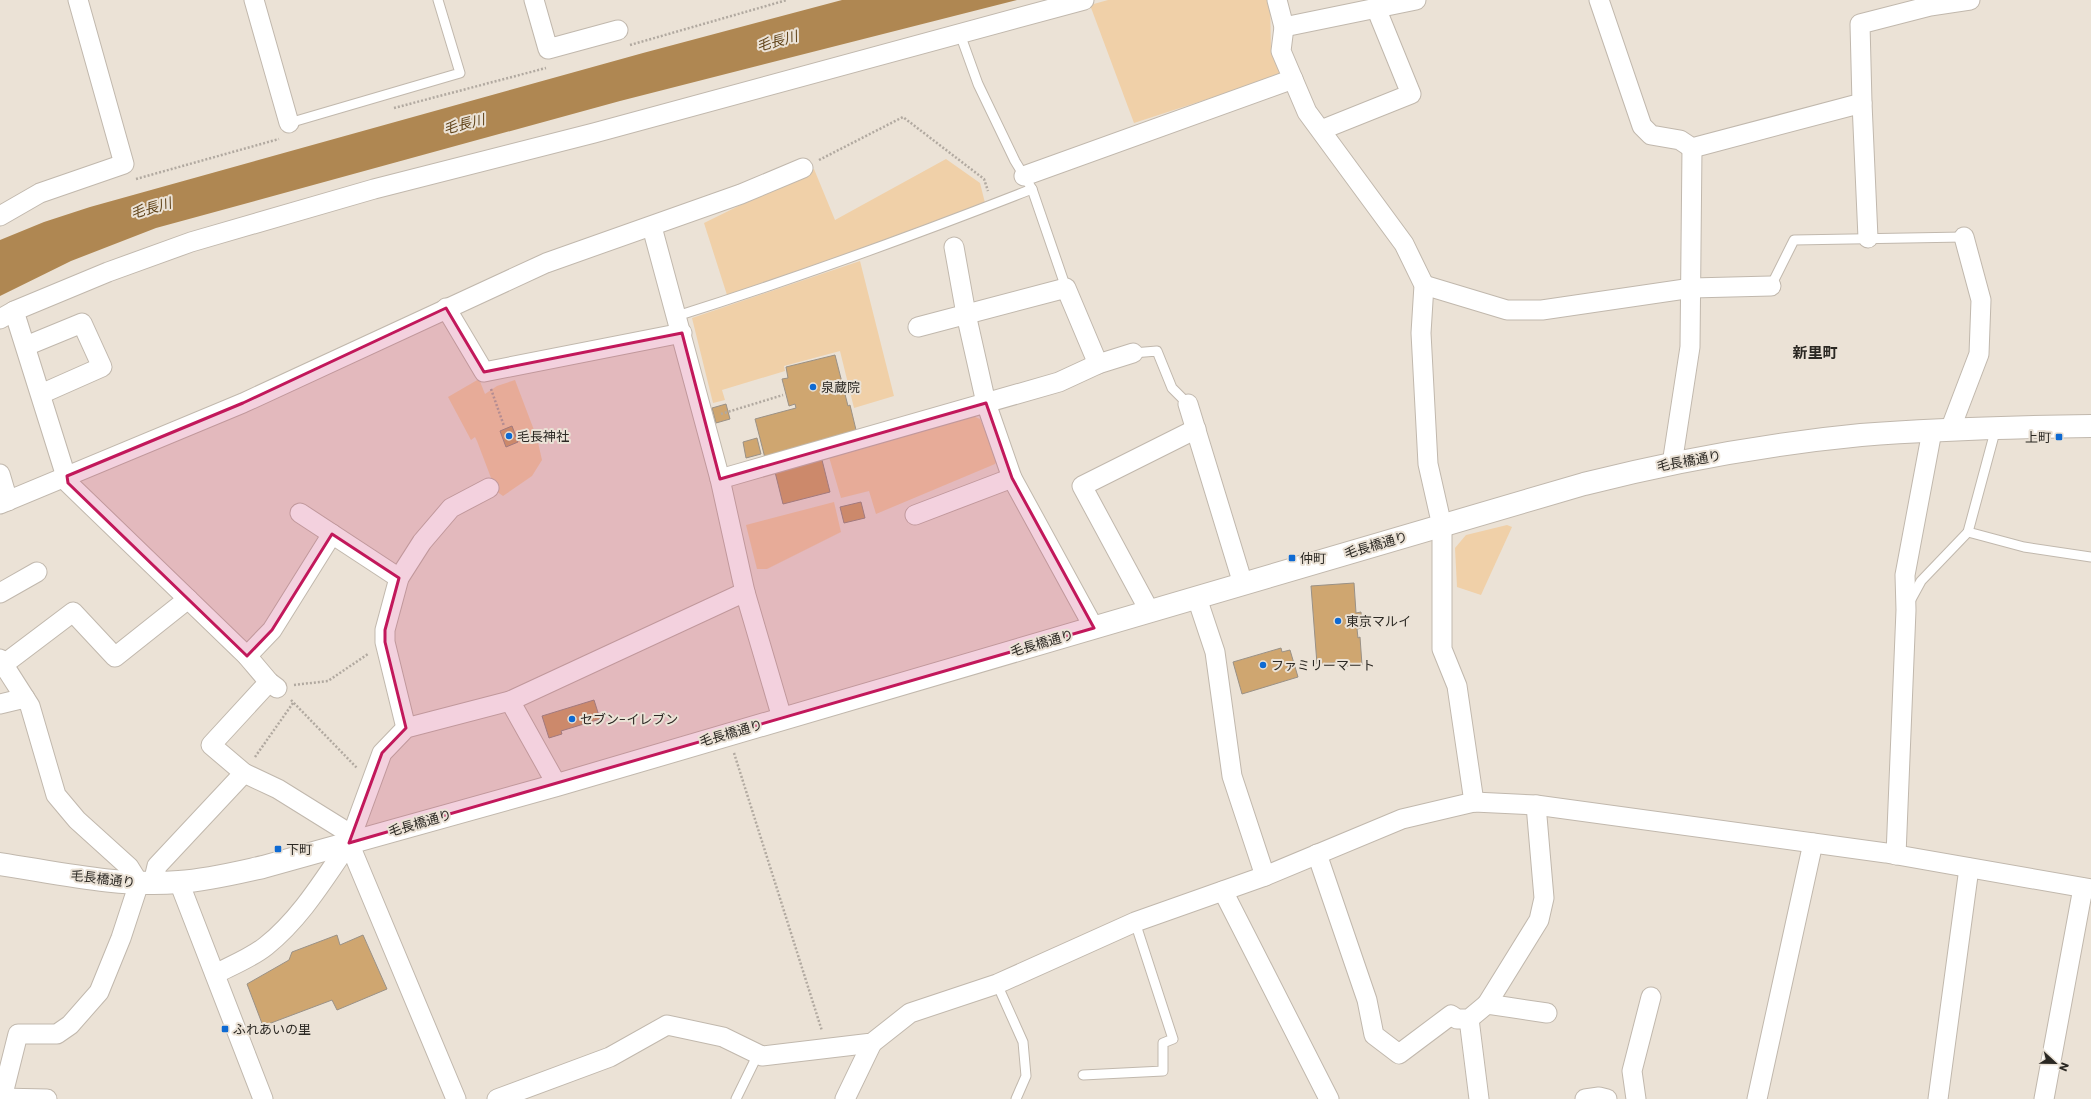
<svg xmlns="http://www.w3.org/2000/svg" width="2091" height="1099" font-family="Poppins,'Noto Sans JP',sans-serif">
<rect width="100%" height="100%" fill="#ebe2d6"/>
<g fill="#f0d0a8">
<path d="M1108,0H1270L1271,51L1284,74L1134,123L1090,5Z"/>
<path d="M946,159L980,183L985,203L858,250L727,295L704,223L814,169L835,220Z"/>
<path d="M860,261L894,396L854,408L840,351L784,366L785,371L722,390L725,400L713,403L692,318Z"/>
<path d="M479,379L485,394L497,386L515,380L537,438L542,460L532,476L503,496L496,491L477,441L475,437L471,440L448,397Z"/>
<path d="M973,416L980,419L998,458L995,464L876,514L869,491L841,498L829,457Z"/>
<path d="M834,502L841,532L767,569H757L746,525Z"/>
<path d="M1507,525L1512,527L1481,595L1457,587L1455,548L1466,535Z"/>
</g>
<path fill="#af8752" d="M842,0H1017L620,101L156,228L71,261L0,296V240L44,222L90,207L643,53Z"/>
<g fill="#cfa670" stroke="#9a9186">
<path d="M835,355L848,406L850,405L857,434L765,458L755,419L796,408L795,404L789,406L782,379L788,378L786,367Z"/>
<path d="M726,404L730,419L716,423L712,408Z"/>
<path d="M512,426L518,442L506,447L500,431Z"/>
<path d="M757,438L761,454L746,458L743,442Z"/>
<path d="M822,460L830,492L783,504L775,472Z"/>
<path d="M861,502L865,518L844,523L840,507Z"/>
<path d="M1354,583L1356,613L1361,612L1362,628L1357,629L1358,638L1360,637L1362,665L1347,666V662L1317,664L1311,586Z"/>
<path d="M1281,648L1282,652L1290,650L1298,677L1242,694L1233,662Z"/>
<path d="M594,700L600,719L561,731L562,734L549,738L542,716Z"/>
<path d="M337,935L340,945L363,935L387,989L337,1010L332,1000L263,1026L247,984L289,960L292,952Z"/>
</g>
<g fill="none" stroke-linecap="round" stroke-linejoin="round">
<defs>
<g id="service">
<path d="M960,34L978,84L1015,161L1032,189L1066,288"/>
<path d="M289,123L460,73L438,0"/>
<path d="M1771,286L1794,240L1964,237"/>
<path d="M677,316C797,278 915,235 1032,189"/>
<path d="M1133,353L1157,351L1172,388L1188,404"/>
<path d="M1996,428L1968,532L2024,547L2091,557"/>
<path d="M1909,603L1921,581L1968,532"/>
<path d="M997,984L1023,1042L1026,1076L1016,1099"/>
<path d="M1083,1075L1163,1071V1043L1173,1039L1135,922"/>
<path d="M736,1099L758,1054"/>
</g>
<g id="minor">
<path d="M254,0L289,123"/>
<path d="M534,0L548,49L618,30"/>
<path d="M1277,0L1284,27L1281,51L1307,112L1404,244L1424,285L1421,333L1428,464L1442,526V649L1457,686L1474,802"/>
<path d="M1599,0L1642,126L1651,135L1680,140L1692,148L1862,103L1860,24L1930,6L1970,0"/>
<path d="M1284,27L1416,0"/>
<path d="M1862,103L1868,238"/>
<path d="M1321,130L1411,94L1376,8"/>
<path d="M1024,176L1293,79"/>
<path d="M0,216L40,193L124,164L78,0"/>
<path d="M652,227L720,479L745,592L782,718"/>
<path d="M954,247L966,314L986,403L1012,478L1094,628"/>
<path d="M1424,285L1507,310H1542L1692,288L1771,286"/>
<path d="M446,308L484,372L682,333"/>
<path d="M14,311L68,483L247,656L269,682L277,688"/>
<path d="M0,319L14,311L108,272L191,242L374,189L594,133L1084,0"/>
<path d="M918,327L1066,288L1098,364"/>
<path d="M26,346L82,323L102,367L41,394"/>
<path d="M1188,404L1243,584"/>
<path d="M1950,430L1979,354L1981,300L1964,237"/>
<path d="M1672,464L1690,347L1692,148"/>
<path d="M0,474L8,501"/>
<path d="M720,479L1059,382L1098,364L1133,353"/>
<path d="M0,504L243,403L546,263L741,194L803,168"/>
<path d="M300,513L399,578"/>
<path d="M915,515L1012,478"/>
<path d="M0,593L37,572"/>
<path d="M1197,598L1215,652L1232,776L1265,876"/>
<path d="M1150,612L1082,486L1196,429"/>
<path d="M247,656L272,630L332,534"/>
<path d="M0,659L30,706L56,795L77,820L129,867L139,883L121,938L99,992L70,1025L57,1034H18L2,1098"/>
<path d="M3,665L73,612L115,657L188,599"/>
<path d="M269,682L211,745L244,773L278,789L352,835"/>
<path d="M510,701L745,592"/>
<path d="M0,704L25,698"/>
<path d="M406,728L385,642V630L399,578L422,542L451,508L489,488"/>
<path d="M1317,854L1367,1000L1374,1035L1399,1054L1451,1015L1457,1019H1469L1487,1004L1547,1013"/>
<path d="M1896,855L1906,610L1905,575L1932,431"/>
<path d="M179,882L263,1099"/>
<path d="M153,883L157,866L244,773"/>
<path d="M1223,891L1329,1099"/>
<path d="M215,974C233,965 251,958 266,946C301,918 324,879 349,843"/>
<path d="M1487,1004L1539,920L1544,898L1536,805"/>
<path d="M1469,1019L1479,1099"/>
<path d="M0,1098L47,1099"/>
<path d="M456,1099L349,843L382,753L406,728L510,701L557,785"/>
<path d="M497,1099L610,1057L667,1025L723,1037L762,1056L872,1043L910,1013L997,984L1135,922L1265,876L1402,819L1474,802L1536,805L1886,853L2091,889"/>
<path d="M845,1099L872,1043"/>
<path d="M1585,1099L1599,1097L1607,1099"/>
<path d="M1636,1099L1632,1071L1651,997"/>
<path d="M1757,1099L1813,843"/>
<path d="M1938,1099L1969,868"/>
<path d="M2044,1099L2083,888"/>
</g>
<path id="tertiary" d="M0,864C59,873 119,887 179,882C208,880 236,873 263,867L557,785L1584,484C1674,461 1768,444 1861,435C1937,429 2014,427 2091,426"/>
</defs>
<use href="#service" stroke="#c1b8ad" stroke-width="11"/>
<use href="#minor" stroke="#c1b8ad" stroke-width="21"/>
<use href="#tertiary" stroke="#c1b8ad" stroke-width="24"/>
<g stroke="#b1a9a0" stroke-width="2.5" stroke-dasharray="2 2" stroke-linecap="butt">
<path d="M630,45L787,0"/>
<path d="M394,108L546,68"/>
<path d="M819,160L903,117L984,179L988,191"/>
<path d="M136,179L279,139"/>
<path d="M491,389L504,426"/>
<path d="M721,414L783,395"/>
<path d="M294,685L328,681L368,654"/>
<path d="M291,700L357,768"/>
<path d="M734,753L822,1031"/>
<path d="M255,757L293,703"/>
</g>
<use href="#service" stroke="#fff" stroke-width="9"/>
<use href="#minor" stroke="#fff" stroke-width="19"/>
<use href="#tertiary" stroke="#fff" stroke-width="22"/>
</g>
<path fill="#c2185b" fill-opacity="0.2" stroke="#c2185b" stroke-width="3" stroke-linejoin="round" d="M446,308L484,372L682,333L720,479L986,403L1012,478L1094,628L349,843L382,753L406,728L385,642V630L399,578L332,534L272,630L247,656L68,483L67,476L243,403Z"/>
<g fill="#0e6ad3" stroke="#ebe2d6" stroke-width="1.5">
<circle cx="813" cy="387" r="4"/>
<circle cx="509" cy="436" r="4"/>
<rect x="2055" y="433" width="8" height="8" rx="2"/>
<rect x="1288" y="554" width="8" height="8" rx="2"/>
<circle cx="1338" cy="621" r="4"/>
<circle cx="1263" cy="665" r="4"/>
<circle cx="572" cy="719" r="4"/>
<rect x="274" y="845" width="8" height="8" rx="2"/>
<rect x="221" y="1025" width="8" height="8" rx="2"/>
</g>
<g text-anchor="middle" dominant-baseline="central" stroke-width="4" stroke-linejoin="round" paint-order="stroke">
<g font-size="13" fill="#2b2823" stroke="#ebe2d6" text-anchor="start">
<text x="821" y="387">泉蔵院</text>
<text x="517" y="436">毛長神社</text>
<text x="2051" y="437" text-anchor="end">上町</text>
<text x="1300" y="558">仲町</text>
<text x="1346" y="621">東京マルイ</text>
<text x="1271" y="665">ファミリーマート</text>
<text x="580" y="719">セブン-イレブン</text>
<text x="286" y="849">下町</text>
<text x="233" y="1029">ふれあいの里</text>
</g>
<g font-size="13" fill="#2b2823" stroke="#ebe2d6">
<text transform="translate(1689 461) rotate(-10)">毛長橋通り</text>
<text transform="translate(1376 545) rotate(-16)">毛長橋通り</text>
<text transform="translate(1042 643) rotate(-16)">毛長橋通り</text>
<text transform="translate(731 733) rotate(-16)">毛長橋通り</text>
<text transform="translate(420 823) rotate(-16)">毛長橋通り</text>
<text transform="translate(103 879) rotate(7)">毛長橋通り</text>
</g>
<g font-size="14" font-style="italic" fill="#63461c" stroke="#ebe2d6">
<text transform="translate(777 41) rotate(-15)">毛長川</text>
<text transform="translate(464 124) rotate(-14)">毛長川</text>
<text transform="translate(151 208) rotate(-16)">毛長川</text>
</g>
<g font-size="15" font-weight="bold" fill="#2b2823" stroke="#ebe2d6">
<text x="1815" y="352">新里町</text>
</g>
</g>
<g transform="translate(2055 1063) rotate(112)" stroke="#ebe2d6" stroke-width="3" paint-order="stroke">
<path d="M0-3L7 15L0 10L-7 15Z" fill="#2b2823"/>
<text y="-6" font-size="11" font-weight="bold" text-anchor="middle" fill="#2b2823">N</text>
</g>
</svg>
